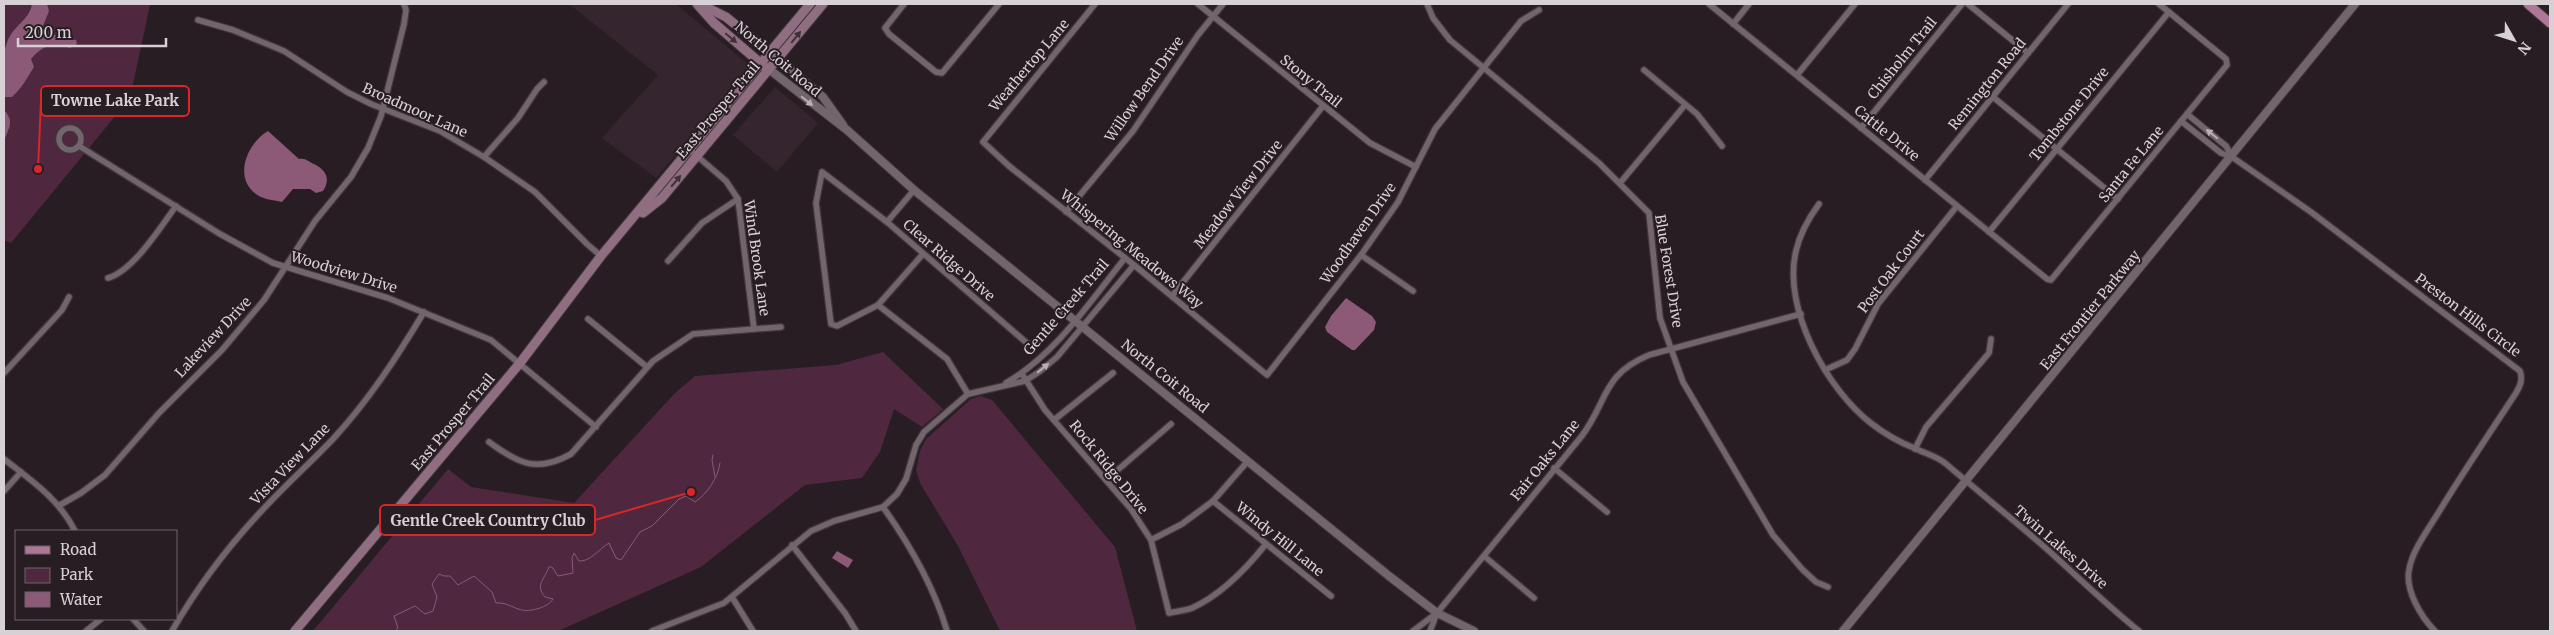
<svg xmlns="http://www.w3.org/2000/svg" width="2554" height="635" font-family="Merriweather,serif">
<rect width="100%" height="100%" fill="#281d23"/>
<g fill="#35252e">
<path d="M569,4H676L750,66L656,178L602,138L658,75Z"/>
<path d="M775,87L818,123L777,172L733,135Z"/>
</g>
<g fill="#4f273f">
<path d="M4,4L150,5L130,98L11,243L4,240Z"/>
<path d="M883,352L943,409L922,427L894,409L880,452L862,478L805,485L701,567L558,631H313L448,469L471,487L574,503L675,393L695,376L836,365Z"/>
<path d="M981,396L992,400L1115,547L1137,631H1000L958,546L920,483L916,470L920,451L926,439L971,399Z"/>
</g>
<g fill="#8c5976">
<path d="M32,4H47L49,11L43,26L44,29L57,36L76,40L77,44L70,48C53,43 44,44 31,59L34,67C27,78 22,88 12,97H4C4,77 0,53 10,36C17,24 30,18 32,4Z"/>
<path d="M4,110C16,123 7,129 4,143Z"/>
<path d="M268,131L299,159C307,158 308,162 314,164C326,170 331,179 323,191L316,193L310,189H293L282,202C274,200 266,200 259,196C232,180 246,144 268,131Z"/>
<path d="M1346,298L1372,316L1376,322L1374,330L1355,350H1352L1327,332L1325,327L1331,316Z"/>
<path d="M837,551L853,560L848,568L832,558Z"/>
</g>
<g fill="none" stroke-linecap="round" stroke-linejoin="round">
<g stroke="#8c5976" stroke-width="1">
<path d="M713,455L712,460L715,477"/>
<path d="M395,631L398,628L394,616L415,606L425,614L433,611L437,597L432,584L439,574L444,576H450L458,585L474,576L492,592L496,603C514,602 516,616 540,608C545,606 550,604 553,599L545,597C535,585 544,580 549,567H552L558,576L573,573L572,558L574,553L579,561C590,562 599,549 609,543L616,558L621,560L640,532L652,526L679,499L686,496L695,502C707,494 718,478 720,463"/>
</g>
<defs>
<g id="minor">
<path d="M904,4L885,28L889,34L936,72L942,73L999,4"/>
<path d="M1095,4L983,142L1009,166L1134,265L1267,375L1361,255L1398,202L1435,129L1521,21L1539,10"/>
<path d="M1198,4L1370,143L1416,167"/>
<path d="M1427,4L1433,18L1450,40L1599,163L1649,213L1660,318L1683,382L1773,535L1802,569L1816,582L1828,587"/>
<path d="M1709,4L2047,279L2051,280L2227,65L2226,59L2159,4"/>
<path d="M1968,4L2028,53"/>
<path d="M198,20L233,30L284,51L347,92L371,104L440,131L484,157L535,192L587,244L601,256"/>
<path d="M1733,24L1749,4"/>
<path d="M1644,70L1697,114L1722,146"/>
<path d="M1797,75L1855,4"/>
<path d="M1993,97L2118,199"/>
<path d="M2187,114L2226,146L2232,157"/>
<path d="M2181,121L2221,153L2232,157L2311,212L2520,371C2523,380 2520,386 2516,393C2489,434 2462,474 2437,515C2427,531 2412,551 2409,570C2405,590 2421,617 2435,631"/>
<circle cx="70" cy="139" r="11"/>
<path d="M1861,128L1962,4"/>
<path d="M79,146L220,234L273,263L388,298L491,340L596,427"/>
<path d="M690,150L726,181L738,199L754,329"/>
<path d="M484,157L518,118L537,89L544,82"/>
<path d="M1925,180L2068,4"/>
<path d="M1620,183L1685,105"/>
<path d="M914,190L887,222L1028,344"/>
<path d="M1819,204C1808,219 1800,233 1796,251C1782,308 1827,390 1872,424C1885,434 1899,442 1914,448C1924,453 1936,456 1945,463C1979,492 2015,521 2049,551C2079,578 2108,606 2139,631"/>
<path d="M1066,212L1133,131L1198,35L1223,4"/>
<path d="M887,222L822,172L816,203L831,324L837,326L878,305L923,254"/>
<path d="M1989,232L2169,12"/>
<path d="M1361,255L1413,291"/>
<path d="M668,261L702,223L738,199"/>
<path d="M108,278C133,271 160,228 176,206"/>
<path d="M1172,296L1323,106"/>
<path d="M878,305L947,359L968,394"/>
<path d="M588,319L647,367"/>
<path d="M1825,370L1847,360L1855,349L1878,304L1957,206"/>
<path d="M4,373L62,310L69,297"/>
<path d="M1022,374L1045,410L1131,509L1151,540L1169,613C1176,611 1185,611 1192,608C1221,595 1246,569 1266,544"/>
<path d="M1006,383C1056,354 1089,303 1125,258"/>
<path d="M1054,420L1113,373"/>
<path d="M489,442C519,464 537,473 571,454L653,361L693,334L781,327"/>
<path d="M1915,449L1926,427L1989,353L1991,339"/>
<path d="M4,459C32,481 59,499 75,531"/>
<path d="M1554,468L1607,512"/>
<path d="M1106,480L1171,424"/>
<path d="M4,491L21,472"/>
<path d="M1213,501L1331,596"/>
<path d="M60,505L81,493L105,475L159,413L222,350L264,300L315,221L351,177L368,148L381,116L404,24L406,10L404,4"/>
<path d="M883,507C910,545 934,587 947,631"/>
<path d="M1151,540L1182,524L1213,501L1247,462"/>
<path d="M792,545L845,613L856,631"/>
<path d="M1484,556L1534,598"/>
<path d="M732,597L753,631"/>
<path d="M133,619L144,631"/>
<path d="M86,631L101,619"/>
<path d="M172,631C199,584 233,540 271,501C291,480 313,460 333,439C369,400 397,357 424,312"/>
<path d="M652,631L724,603L811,531L834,521L883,507L897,494L906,479L916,445L924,432L968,394L1025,381L1039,372L1057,357L1134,265"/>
<path d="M1413,631L1437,613"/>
<path d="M1430,631L1437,613L1581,437C1608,402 1601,375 1649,355L1801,314"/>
</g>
<g id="tertiary">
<path d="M778,59L823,97L843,125"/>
<path d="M770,70L847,130L914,190L1389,576L1437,613L1474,631"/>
<path d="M1843,631L2355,4"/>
</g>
<g id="secondary">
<path d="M697,4L714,23L765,67"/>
<path d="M700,4L726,17L774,56"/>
<path d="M643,213L662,198L823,4"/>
<path d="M295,631L520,363L601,256L810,4"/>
</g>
<path id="primary" d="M2528,4L2550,23"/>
</defs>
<use href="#minor" stroke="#41373d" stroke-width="8"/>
<use href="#tertiary" stroke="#41373d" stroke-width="10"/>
<use href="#secondary" stroke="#41373d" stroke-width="11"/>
<use href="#primary" stroke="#41373d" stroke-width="11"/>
<use href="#minor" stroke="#73656c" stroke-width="5.5"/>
<use href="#tertiary" stroke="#73656c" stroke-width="8"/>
<use href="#secondary" stroke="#906e82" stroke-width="9"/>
<use href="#primary" stroke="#ae7797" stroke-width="9"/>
</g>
<defs><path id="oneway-solid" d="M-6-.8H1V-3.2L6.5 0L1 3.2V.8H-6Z" transform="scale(1.25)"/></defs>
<g fill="#42313b">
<use href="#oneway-solid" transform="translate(796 37) rotate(-51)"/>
<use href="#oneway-solid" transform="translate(731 38) rotate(40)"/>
<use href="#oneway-solid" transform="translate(676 181) rotate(-50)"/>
</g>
<g fill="#b9b0b5">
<use href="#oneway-solid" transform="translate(807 101) rotate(39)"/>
<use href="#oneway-solid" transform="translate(2212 134) rotate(-141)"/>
<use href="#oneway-solid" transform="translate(1043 368) rotate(-39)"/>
</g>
<g text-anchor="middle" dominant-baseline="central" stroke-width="4" stroke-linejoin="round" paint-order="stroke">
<g font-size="14" fill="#d7d0d4" stroke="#281d23">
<text transform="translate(1902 58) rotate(-51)">Chisholm Trail</text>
<text transform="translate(778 59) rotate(40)">North Coit Road</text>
<text transform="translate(1029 65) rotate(-50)">Weathertop Lane</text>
<text transform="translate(1311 81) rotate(39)">Stony Trail</text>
<text transform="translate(1987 84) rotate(-51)">Remington Road</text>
<text transform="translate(1144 89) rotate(-55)">Willow Bend Drive</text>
<text transform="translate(415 110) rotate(24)">Broadmoor Lane</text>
<text transform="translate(718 110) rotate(-50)">East Prosper Trail</text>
<text transform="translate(2069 114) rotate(-51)">Tombstone Drive</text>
<text transform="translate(1887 133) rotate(39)">Cattle Drive</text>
<text transform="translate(2131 164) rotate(-51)">Santa Fe Lane</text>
<text transform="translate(1238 194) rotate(-52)">Meadow View Drive</text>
<text transform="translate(1358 233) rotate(-55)">Woodhaven Drive</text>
<text transform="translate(1132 249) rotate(39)">Whispering Meadows Way</text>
<text transform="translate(757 258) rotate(82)">Wind Brook Lane</text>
<text transform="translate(949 260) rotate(41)">Clear Ridge Drive</text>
<text transform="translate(1669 271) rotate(81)">Blue Forest Drive</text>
<text transform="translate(1891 271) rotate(-53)">Post Oak Court</text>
<text transform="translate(344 272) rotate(17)">Woodview Drive</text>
<text transform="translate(1066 307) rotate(-49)">Gentle Creek Trail</text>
<text transform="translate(2090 310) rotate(-51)">East Frontier Parkway</text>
<text transform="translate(2468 315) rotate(37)">Preston Hills Circle</text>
<text transform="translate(213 337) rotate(-47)">Lakeview Drive</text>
<text transform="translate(1165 376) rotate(39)">North Coit Road</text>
<text transform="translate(453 422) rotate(-50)">East Prosper Trail</text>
<text transform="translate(1545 460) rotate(-51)">Fair Oaks Lane</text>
<text transform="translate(290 464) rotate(-46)">Vista View Lane</text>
<text transform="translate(1109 467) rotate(51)">Rock Ridge Drive</text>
<text transform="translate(1280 539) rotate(39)">Windy Hill Lane</text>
<text transform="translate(2061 547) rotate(41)">Twin Lakes Drive</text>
</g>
</g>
<path fill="none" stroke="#d62828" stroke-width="2" d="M38 169L41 101M691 492L595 520"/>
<g fill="#d62828" stroke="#281d23" stroke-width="2">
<circle cx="38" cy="169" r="5"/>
<circle cx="691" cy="492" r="5"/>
</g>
<g fill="#281d23" stroke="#d62828" stroke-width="2">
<rect x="41" y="86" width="148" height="30" rx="5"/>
<rect x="380" y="505" width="215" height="30" rx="5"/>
</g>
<g font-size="15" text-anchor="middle" font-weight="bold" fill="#d7d0d4">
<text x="115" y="106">Towne Lake Park</text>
<text x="488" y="526">Gentle Creek Country Club</text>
</g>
<rect width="2554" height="635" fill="none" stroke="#d7d0d4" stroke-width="10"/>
<rect x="15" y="530" width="162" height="90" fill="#281d23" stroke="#6e656a"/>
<rect x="25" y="546" width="25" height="8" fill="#ae7797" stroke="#6e656a"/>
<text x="60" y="555" font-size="15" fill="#d7d0d4">Road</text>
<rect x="25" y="568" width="25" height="15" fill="#4f273f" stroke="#6e656a"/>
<text x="60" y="580" font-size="15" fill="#d7d0d4">Park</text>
<rect x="25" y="592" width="25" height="15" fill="#8c5976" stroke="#6e656a"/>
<text x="60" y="605" font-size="15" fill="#d7d0d4">Water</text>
<g transform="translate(2514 40) rotate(129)" stroke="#281d23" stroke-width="4" paint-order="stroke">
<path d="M0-4L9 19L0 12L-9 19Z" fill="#d7d0d4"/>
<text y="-8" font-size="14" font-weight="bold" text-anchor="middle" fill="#d7d0d4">N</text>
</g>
<path d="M18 38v8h148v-8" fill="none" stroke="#d7d0d4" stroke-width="2.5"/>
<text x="25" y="38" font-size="15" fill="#d7d0d4" stroke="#281d23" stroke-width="4" paint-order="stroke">200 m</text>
</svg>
